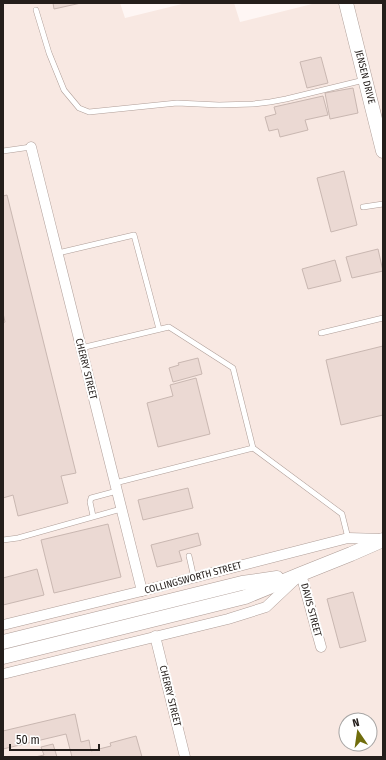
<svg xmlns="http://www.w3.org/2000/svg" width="386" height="760" font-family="'Fira Sans Condensed',sans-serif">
<rect width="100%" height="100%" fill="#fef6f4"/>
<path fill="#f8e8e2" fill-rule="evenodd" d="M3,3H120L125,18L186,3H234L240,22L316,3H383V757H3ZM346,720H370V744H346Z"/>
<g fill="#ebd9d3" stroke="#c9b7b1">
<path d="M53,3H81L54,9Z"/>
<path d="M321,57L328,83L307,88L300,62Z"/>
<path d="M353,88L358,113L330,119L325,93Z"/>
<path d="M323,96L328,115L305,120L308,130L280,137L278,129L269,131L265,117L276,114L274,107Z"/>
<path d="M344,171L357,225L331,232L317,178Z"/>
<path d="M7,195L76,473L61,476L68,503L18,516L13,495L3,498V323L5,322L3,313V196Z"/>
<path d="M378,249L383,271L352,278L346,257Z"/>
<path d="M335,260L341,281L308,289L302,269Z"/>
<path d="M383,346V415L341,425L326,360Z"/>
<path d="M198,358L202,374L173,382L169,368L179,365L178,363Z"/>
<path d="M196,378L210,434L158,447L147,403L173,396L170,385Z"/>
<path d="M188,488L193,508L143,520L138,500Z"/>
<path d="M108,524L121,577L54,593L41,540Z"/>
<path d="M198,533L201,545L179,551L182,561L157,567L151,545Z"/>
<path d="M37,569L44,595L3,605V578Z"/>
<path d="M353,592L366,641L340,648L327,599Z"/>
<path d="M75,714L81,742L89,740L91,751L111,746L110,743L136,736L142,757H72L66,734L3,749V731Z"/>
<path d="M53,744L57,757H35L44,755L41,747Z"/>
</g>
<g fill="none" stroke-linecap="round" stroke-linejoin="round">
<defs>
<g id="lane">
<path d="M36,10L49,53L64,90L79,108L89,112L177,103L219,105L253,104L270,102L286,99L364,80"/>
<path d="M3,151L31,147"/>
<path d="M363,207L383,204"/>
<path d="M58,253L134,235L159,329"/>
<path d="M321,333L383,318"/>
<path d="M81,348L169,327L233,368L253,448L342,514L348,538"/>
<path d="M115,483L253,448"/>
<path d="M93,516L90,502L91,498L117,491"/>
<path d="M3,540L18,538L121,509"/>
<path d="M189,556L194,578"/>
</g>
<g id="street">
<path d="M31,147L142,591"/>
<path d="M3,625L142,591L348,538L383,539"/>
<path d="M155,636L185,757"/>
<path d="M3,674L228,619L266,607L301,574L321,647"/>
</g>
<g id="secondary">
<path d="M346,3L383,151"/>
<path d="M3,642L242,583L277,578"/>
<path d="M3,657L245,597L301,574L351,554L383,540"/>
</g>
</defs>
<use href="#lane" stroke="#af9e98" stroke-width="6"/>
<use href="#street" stroke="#af9e98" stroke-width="11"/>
<use href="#secondary" stroke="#af9e98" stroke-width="15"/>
<use href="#lane" stroke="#fff" stroke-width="5"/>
<use href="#street" stroke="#fff" stroke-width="10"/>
<use href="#secondary" stroke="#fff" stroke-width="14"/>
</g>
<g text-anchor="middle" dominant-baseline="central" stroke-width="4" stroke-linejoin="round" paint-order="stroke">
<g font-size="10" fill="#241e1b" stroke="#fff">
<text transform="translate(365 77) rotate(76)">JENSEN DRIVE</text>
<text transform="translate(86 369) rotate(76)">CHERRY STREET</text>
<text transform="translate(193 578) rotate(-15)">COLLINGSWORTH STREET</text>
<text transform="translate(311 610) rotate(75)">DAVIS STREET</text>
<text transform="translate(170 696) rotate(76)">CHERRY STREET</text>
</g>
</g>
<rect width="386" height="760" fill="none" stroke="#241e1b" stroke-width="8"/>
<g transform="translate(358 732) rotate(347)"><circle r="19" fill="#ffffff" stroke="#a7a5a4"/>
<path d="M0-3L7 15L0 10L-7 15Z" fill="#706d0d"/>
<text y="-6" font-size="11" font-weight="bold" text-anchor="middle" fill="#241e1b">N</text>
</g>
<path d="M10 744v6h89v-6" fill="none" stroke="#241e1b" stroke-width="2"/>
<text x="16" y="744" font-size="12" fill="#241e1b" stroke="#ffffff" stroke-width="3" paint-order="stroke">50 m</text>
</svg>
